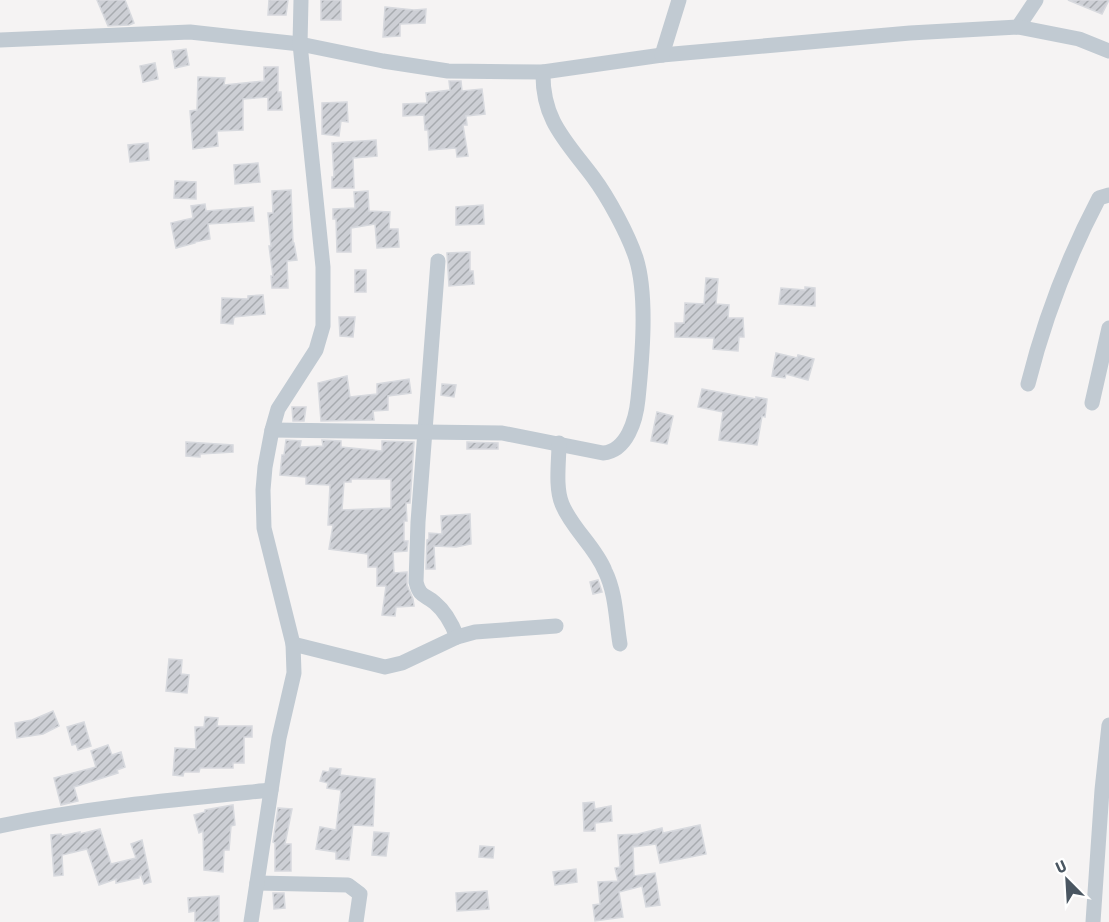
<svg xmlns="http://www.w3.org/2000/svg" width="1109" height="922" font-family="'Asap Condensed',sans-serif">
<defs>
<pattern id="building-hatch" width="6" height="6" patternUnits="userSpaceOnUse" patternTransform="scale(1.5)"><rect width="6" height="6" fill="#cdcfd5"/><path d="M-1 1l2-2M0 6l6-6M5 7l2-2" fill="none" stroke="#a8abb0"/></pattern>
</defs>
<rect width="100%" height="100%" fill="#f5f3f3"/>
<g fill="url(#building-hatch)" stroke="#d7d9de" stroke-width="1.5" fill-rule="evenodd">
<path d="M97,0H125L134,23L129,25L108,26Z"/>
<path d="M269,0H288L286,15H268Z"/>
<rect x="321" y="0" width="20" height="20"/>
<path d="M1068,0H1109L1102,14Z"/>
<path d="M385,7L414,10L426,9L425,23L400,24V36L383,37Z"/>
<path d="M186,49L189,65L175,68L172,51Z"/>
<path d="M155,63L158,79L143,82L140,66Z"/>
<path d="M264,67H278V92H281L282,110H268V97L243,99V130L217,131L218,146L193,149L190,111L197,110L198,77L225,78L224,85L264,81Z"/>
<path d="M449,81H461L462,91L482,89L485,114L466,116L467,125H463L468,156L457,157L456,148L429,150L428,130H425L424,115L403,116V104L427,103L426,93L450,90Z"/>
<path d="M347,102L348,122L341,121L339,136L322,134V103Z"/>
<path d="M376,140L377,156L353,158L354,188H332V177H334L332,143Z"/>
<path d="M148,143L149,160L130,162L128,145Z"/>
<path d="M258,163L260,182L235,184L234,165Z"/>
<path d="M175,181L196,182V199L174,198Z"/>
<path d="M291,190L293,243H294L297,260L287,261L288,288H272L271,276H273L269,246H271L268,213H273L272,191Z"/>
<path d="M368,191L369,211L390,212L389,229H398L399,247L377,248L375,224L351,228V252H337L336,219H333V209L355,208L354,192Z"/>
<path d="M205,204L206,211L253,207L254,221L208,224L210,239L195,242V243L176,248L171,223L193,218L191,206Z"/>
<path d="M483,205L484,224L456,225V207Z"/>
<path d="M470,252V271H473L474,284L449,286L447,253Z"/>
<rect x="355" y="270" width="11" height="22"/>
<path d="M706,278L718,279L716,304L729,305L728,318H743L744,337H739L738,351L713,349L714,338L675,337V323H684L685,303L704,304Z"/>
<path d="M805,287L815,288V306L779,304L781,288L805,290Z"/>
<path d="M263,295L265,314L234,317L233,324L221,323L222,298L248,299V296Z"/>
<path d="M339,317H355L353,337L340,336Z"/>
<path d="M776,353L797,358L798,355L814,359L808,380L786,374L785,378L772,376Z"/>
<path d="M347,376L350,397L377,394V384L409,379L411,393L388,396V410L373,411L374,420L321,421L318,383Z"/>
<path d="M442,384L456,385L454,397L441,395Z"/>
<path d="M702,389L756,399V397L767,399L765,417L762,416L757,445L719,440L723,412L698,407Z"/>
<path d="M292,407H306L304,421H293Z"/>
<path d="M657,412L673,416L667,444L651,441Z"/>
<path d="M286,440L301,441L300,447L323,446L322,440L341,441V447L382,451V441L414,442L410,503H406L407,521H404V541H408L407,551L393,552L394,573L407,572V585L413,599L414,606L396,607L395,616L382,615L386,586H377V567H368V554L329,549L333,525H328L330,485L306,484V477L280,475L282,455H284ZM351,479H391V508L342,510L344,482H351Z"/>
<path d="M186,442L233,445V452L200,454V457L186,456Z"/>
<path d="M467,442L498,443V449H467Z"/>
<path d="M470,514L471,544L456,547L434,546L435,569H426L427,540L429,539V533L442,534L441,516Z"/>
<path d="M598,580L602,592L593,594L590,582Z"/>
<path d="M169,659L182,660L181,674L189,675L187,693L166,691Z"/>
<path d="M53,711L59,726L43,734L17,738L15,723L32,720Z"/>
<path d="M205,717L218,718L217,726H252V737H244V763H233V768H200L199,772H184L183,776L173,775L175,748L196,749L195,727H204Z"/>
<path d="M84,722L91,746L78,750L76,744L72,745L67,727Z"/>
<path d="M108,745L112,755L121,752L125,767L117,770L118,773L74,787L78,801L61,805L54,778L96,767L91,751Z"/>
<path d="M330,768L341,769L340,775L375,779L373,826L353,825L349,860L336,859V852L316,849L320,827L336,830L341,790L327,788L328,783L320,781L323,771L329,772Z"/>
<path d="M594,802L595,809L611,806L612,821L595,823V831H584L583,803Z"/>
<path d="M233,805L235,825L231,826L229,850H224L223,872L204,870L203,831L199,833L194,815L205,812V810Z"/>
<path d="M278,808L292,809L285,844H291V871H275V843L273,842Z"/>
<path d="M700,825L706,854L660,863L656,844L633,847L634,876L655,873L660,905L646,907L642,886L619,892L623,917L595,921L593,905L600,904L598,882L618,881L615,868L620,867L618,835L638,834L662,828L663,833Z"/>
<path d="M100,829L111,864L136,858L131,844L142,840L151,882L144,884L141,875L139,876V878L116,883V879L99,885L87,849L62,855L63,875L54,876L51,835L61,834V836L80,832V834Z"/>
<path d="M374,832L389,833L386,856L372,855Z"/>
<path d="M480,846L494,847L493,858L479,857Z"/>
<path d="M576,869L577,882L555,885L553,872Z"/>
<path d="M487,891L489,909L457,911L456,893Z"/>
<path d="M273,893H284L285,908L274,909Z"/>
<path d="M219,896V922H195V911L189,912L188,898Z"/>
</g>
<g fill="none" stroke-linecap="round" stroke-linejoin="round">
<g stroke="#c1cad2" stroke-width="15">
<path d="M1018,27L1036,0"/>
<path d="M0,40L190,32L300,44L383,61L448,71L543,72L662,55L910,33L1018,27L1079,39L1109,51"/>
<path d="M662,55L679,0"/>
<path d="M438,261L418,522L416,582C420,598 425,594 435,603C446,612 452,624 457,637"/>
<path d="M1028,384C1044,320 1068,257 1099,198L1109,195"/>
<path d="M1092,403L1109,328"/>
<path d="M272,430L502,433L603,453C627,451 636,420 638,399C642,360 648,296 636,258C628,234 608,197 593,177C566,141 542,120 543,72"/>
<path d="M559,443C559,462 555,487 562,504C572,529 595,546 605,571C616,593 616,620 620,644"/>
<path d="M293,644L385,667L402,663L457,637L475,632L556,626"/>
<path d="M0,826C89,807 180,799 271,790"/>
<path d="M257,883L348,885L360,894L356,922"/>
<path d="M251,922L279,738L294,673L293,644L264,528L263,490L265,467L272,430L278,409L316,350L323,326V267L300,44L301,0"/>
<path d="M1093,922L1102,790L1109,725"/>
</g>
</g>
<g transform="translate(1067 880) rotate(336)" stroke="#ffffff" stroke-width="4.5" paint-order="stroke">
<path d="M0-4.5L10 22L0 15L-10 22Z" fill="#4a5661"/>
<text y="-9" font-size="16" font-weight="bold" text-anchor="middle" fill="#4a5661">U</text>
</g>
</svg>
